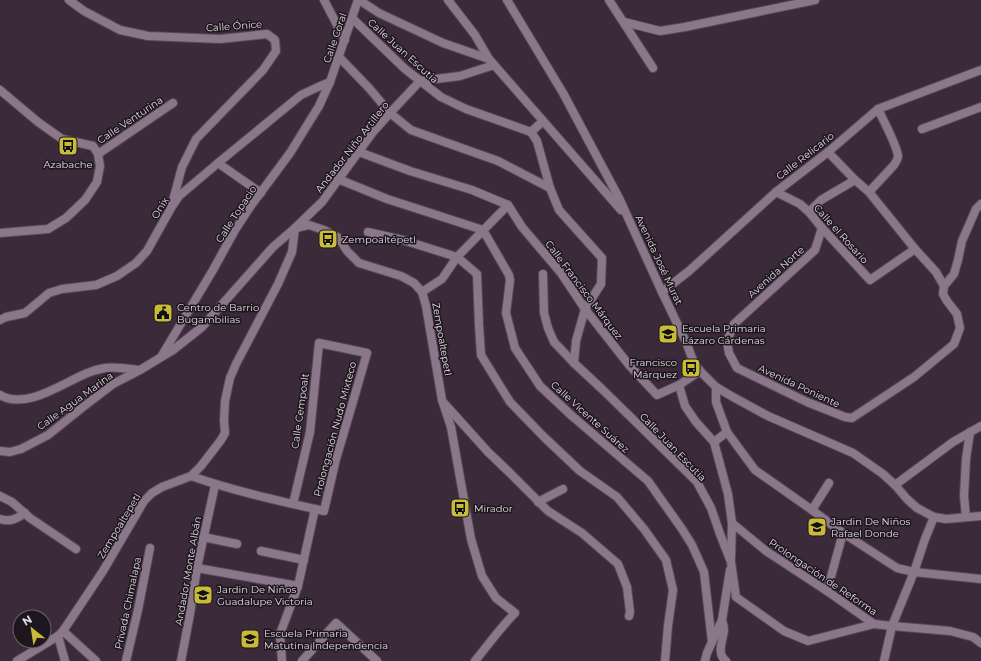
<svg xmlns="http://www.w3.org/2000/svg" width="981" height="661" font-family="Montserrat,sans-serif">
<rect width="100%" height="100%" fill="#3a2a3a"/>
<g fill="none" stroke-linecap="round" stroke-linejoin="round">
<defs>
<g id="minor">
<path d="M69,0L84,11L120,30L148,36L220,39L267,34L275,40L276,51L263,70L196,139L182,167L171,208"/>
<path d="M324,0L345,40"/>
<path d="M359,0L379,13L443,43L489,59L621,210"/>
<path d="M448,0L475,35L489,59"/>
<path d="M507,0L563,93L619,198L662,292L686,342L694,363L700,371L716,387L733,397L768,416L853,453L883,474L895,485L907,499L917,508L934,517L946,519L981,516"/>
<path d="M609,0L653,68"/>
<path d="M352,18L405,69L441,97L466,109L531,132"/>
<path d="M624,22L660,31L685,27L815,0"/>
<path d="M339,57L369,88L390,113L411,130L498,161L550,188"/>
<path d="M0,90L38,122L62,139L93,146L98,154L100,166L97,182L85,200L66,218L48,229L0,233"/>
<path d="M543,121L531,132L537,141L550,188L559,210L602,258L601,284L585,309L576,341L574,363L603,390L697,482L711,508L720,534L731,562L736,597L784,631L808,641L874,624"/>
<path d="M922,129L981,107"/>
<path d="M359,152L410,171L472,190L508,205L522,227L561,273L585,309L629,365L657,395L679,385L700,371"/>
<path d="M828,152L855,180L869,192L915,249L936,272L944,286"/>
<path d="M98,154L173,103"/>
<path d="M218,163L261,193"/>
<path d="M338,179L387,199L483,230L509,275L510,280L506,313L515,348L540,386L572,416L648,481L682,529L692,545L704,572L712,642"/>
<path d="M776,192L800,204L809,212L822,228L870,280L915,249"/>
<path d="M869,192L894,165C896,162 898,159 898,156C897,145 883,120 878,109"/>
<path d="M809,212L821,200L855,180"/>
<path d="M296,228L309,225L324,230L339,238L347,251L359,263L401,276L414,283L422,292L426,306L442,400L451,427L471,539L482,576L496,598L515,613C500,628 488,645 475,661"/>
<path d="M822,228L815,250L734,324L727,341L729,353L737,368L807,402L845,417L852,418L914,377L954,344L960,328L957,314L947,301L943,294L944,286L954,274L958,260L962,241L976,209L981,204"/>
<path d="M368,232L403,240L457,257L477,274L479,325L481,355L510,402L544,437L580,471L617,497L644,529L666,560L673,590L668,626L665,661"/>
<path d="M543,274L544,313L548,328L554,342L574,363"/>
<path d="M422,292L442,279L457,257L508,205"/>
<path d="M662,292L689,271L776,192L828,152L878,109L981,70"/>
<path d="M0,320L6,317L25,313L49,293L62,289L96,285L117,276L136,263L147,251L171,208L179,196L218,163L301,95L318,87L330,82"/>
<path d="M161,357L213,270L235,230L250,207L290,153L319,106L330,82L358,0"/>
<path d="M679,385L685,406L696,422L714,442L728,494L732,523L731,558"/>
<path d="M716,387V402L727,432L755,470L812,510L843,533L897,568L914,572L981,579"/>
<path d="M0,395C27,411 65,381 90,372C95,370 100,369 105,368C113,366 130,369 139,370"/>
<path d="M443,402L488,452L510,473L548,511L582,533L618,564L627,587L630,612L629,616"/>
<path d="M714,442L727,432"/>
<path d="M0,451L10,452L21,449L48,435L83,407L113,384L140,370L173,350L202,327L273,247L295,228L322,202L373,132L390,113L420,81L460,76L494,65"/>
<path d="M191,476C234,491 279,501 324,511L336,459L352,405L367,353L319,343L310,432L293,504"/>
<path d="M895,485L953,442L981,426"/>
<path d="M0,496L12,502L30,518L76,549"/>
<path d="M538,502L563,489"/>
<path d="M812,510L829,483"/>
<path d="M966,517L964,496L966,459L970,432"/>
<path d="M0,519C11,522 16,519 25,513"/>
<path d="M732,523L766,551L827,591L874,624L892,626L950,631L973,637L981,643"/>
<path d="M203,537L237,544"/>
<path d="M261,551L304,560"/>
<path d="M197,568L298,586"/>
<path d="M827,591L843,533"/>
<path d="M722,620C723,623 724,626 724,630C723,640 716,654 726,661"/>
<path d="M63,631L96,661"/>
<path d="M58,636L65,661"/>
<path d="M17,661L58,636L63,631L103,571L144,501L152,493L162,487L191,476L201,466L221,440L225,433L224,421L225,401L230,378L236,364L278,284L292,252L295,228"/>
<path d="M126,661L138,610L150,548"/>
<path d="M181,661L190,614L197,568L215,485"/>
<path d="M282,661L280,634L298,586L315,509"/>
<path d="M302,661L336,623L377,661"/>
<path d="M705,661L707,653L722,620L730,570"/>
<path d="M884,661L892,626L914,572L925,539L934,517"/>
</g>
</defs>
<use href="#minor" stroke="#574957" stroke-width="10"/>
<use href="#minor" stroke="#8a788a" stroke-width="8"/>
</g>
<defs>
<symbol id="bus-square" viewBox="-11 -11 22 22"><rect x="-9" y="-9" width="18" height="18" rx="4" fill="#caba39" stroke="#1d161d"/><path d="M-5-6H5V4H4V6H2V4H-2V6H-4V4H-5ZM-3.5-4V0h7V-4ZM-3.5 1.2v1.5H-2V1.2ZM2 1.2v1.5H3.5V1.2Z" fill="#111"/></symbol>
<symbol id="civic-square" viewBox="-11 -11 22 22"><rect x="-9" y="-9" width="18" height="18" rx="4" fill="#caba39" stroke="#1d161d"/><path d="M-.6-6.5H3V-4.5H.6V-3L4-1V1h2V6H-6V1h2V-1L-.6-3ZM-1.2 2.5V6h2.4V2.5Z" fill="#111"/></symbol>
<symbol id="school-square" viewBox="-11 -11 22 22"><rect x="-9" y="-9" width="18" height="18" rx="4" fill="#caba39" stroke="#1d161d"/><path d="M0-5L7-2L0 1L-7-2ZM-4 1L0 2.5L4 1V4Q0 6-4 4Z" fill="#111"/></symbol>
</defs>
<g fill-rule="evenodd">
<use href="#bus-square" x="57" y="135" width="22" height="22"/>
<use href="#bus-square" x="317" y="228" width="22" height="22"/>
<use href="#civic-square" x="152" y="302" width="22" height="22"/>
<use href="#school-square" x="657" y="323" width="22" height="22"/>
<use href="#bus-square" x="680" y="357" width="22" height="22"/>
<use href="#bus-square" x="449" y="497" width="22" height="22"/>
<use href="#school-square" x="806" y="516" width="22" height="22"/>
<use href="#school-square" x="192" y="584" width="22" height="22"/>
<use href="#school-square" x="239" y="628" width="22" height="22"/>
</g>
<g text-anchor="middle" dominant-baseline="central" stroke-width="3" stroke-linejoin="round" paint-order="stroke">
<g font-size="10" fill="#e1d7e1" stroke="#1d161d">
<text transform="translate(234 26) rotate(-4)">Calle Ónice</text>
<text transform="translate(335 38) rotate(-71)">Calle Coral</text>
<text transform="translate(403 51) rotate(42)">Calle Juan Escutia</text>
<text transform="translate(130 120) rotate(-34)">Calle Venturina</text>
<text transform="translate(352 147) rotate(-52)">Andador Niño Artillero</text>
<text transform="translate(805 156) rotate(-38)">Calle Relicario</text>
<text transform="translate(160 208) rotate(-59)">Onix</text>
<text transform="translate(236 214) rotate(-57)">Calle Topacio</text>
<text transform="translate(841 234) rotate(48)">Calle el Rosario</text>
<text transform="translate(659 260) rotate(65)">Avenida José Murat</text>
<text transform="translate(776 272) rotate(-42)">Avenida Norte</text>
<text transform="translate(584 290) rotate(53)">Calle Francisco Márquez</text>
<text transform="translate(442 339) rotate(80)">Zempoaltepetl</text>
<text transform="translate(799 386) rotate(25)">Avenida Poniente</text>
<text transform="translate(75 401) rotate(-36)">Calle Agua Marina</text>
<text transform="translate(300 411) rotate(-82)">Calle Cempoalt</text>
<text transform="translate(590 417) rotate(42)">Calle Vicente Suárez</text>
<text transform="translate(335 429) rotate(-75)">Prolongación Nudo Mixteco</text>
<text transform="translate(673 447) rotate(46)">Calle Juan Escutia</text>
<text transform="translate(119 526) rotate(-59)">Zempoaltepetl</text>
<text transform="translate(188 571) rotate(-80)">Andador Monte Albán</text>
<text transform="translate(823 577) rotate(34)">Prolongación de Reforma</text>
<text transform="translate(128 603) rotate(-78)">Privada Chimalapa</text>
</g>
<g font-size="10" fill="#e1d7e1" stroke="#1d161d" text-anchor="start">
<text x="68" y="164" text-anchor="middle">Azabache</text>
<text x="342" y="239">Zempoaltépetl</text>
<text x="177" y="307">Centro de Barrio<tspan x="177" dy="12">Bugambilias</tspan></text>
<text x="682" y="328">Escuela Primaria<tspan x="682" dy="12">Lázaro Cárdenas</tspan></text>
<text x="677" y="362" text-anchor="end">Francisco<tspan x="677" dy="12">Márquez</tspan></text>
<text x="474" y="508">Mirador</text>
<text x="831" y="521">Jardin De Niños<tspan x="831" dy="12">Rafael Donde</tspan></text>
<text x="217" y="589">Jardin De Niños<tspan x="217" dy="12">Guadalupe Victoria</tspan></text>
<text x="264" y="633">Escuela Primaria<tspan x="264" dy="12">Matutina Independencia</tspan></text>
</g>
</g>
<g transform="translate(32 629) rotate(330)"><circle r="19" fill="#1d161d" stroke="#6b636b"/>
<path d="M0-3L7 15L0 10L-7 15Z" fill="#caba39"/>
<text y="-6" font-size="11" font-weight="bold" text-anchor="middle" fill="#e1d7e1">N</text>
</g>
</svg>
